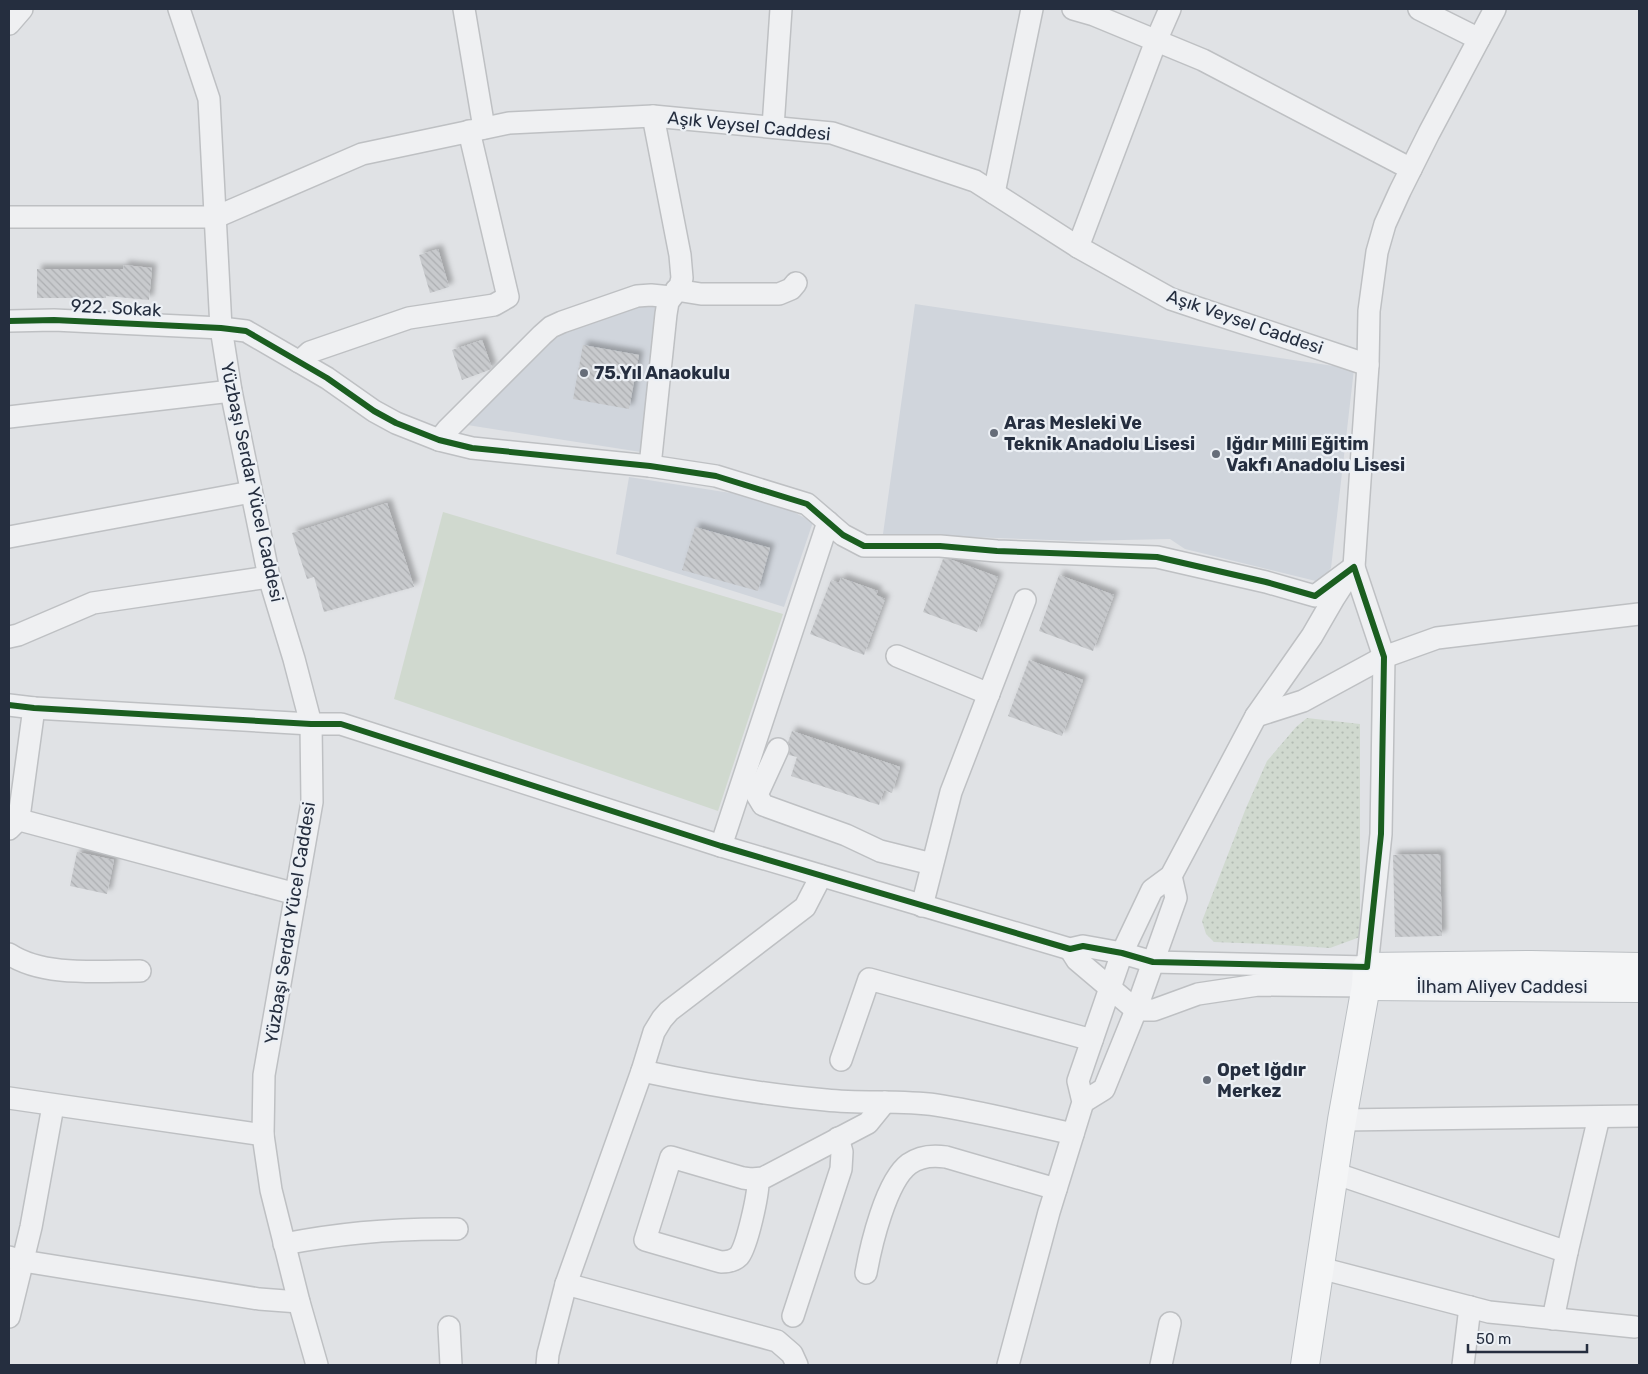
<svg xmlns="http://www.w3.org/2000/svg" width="1648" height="1374" font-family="Rubik,sans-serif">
<defs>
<pattern id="park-dots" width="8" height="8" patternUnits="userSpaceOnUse" patternTransform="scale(1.25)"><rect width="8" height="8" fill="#d0d9cf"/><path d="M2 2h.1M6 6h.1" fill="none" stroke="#b2bbb3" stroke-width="1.8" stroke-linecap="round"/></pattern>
<pattern id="building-back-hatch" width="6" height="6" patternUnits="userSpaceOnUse" patternTransform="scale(1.25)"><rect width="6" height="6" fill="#c8cacd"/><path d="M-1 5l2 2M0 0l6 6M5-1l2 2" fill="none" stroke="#acaeb1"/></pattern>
<filter id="shadow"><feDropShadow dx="4.5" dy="-4.5" stdDeviation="2.5" flood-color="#0004"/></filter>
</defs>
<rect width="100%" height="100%" fill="#e0e2e5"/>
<g fill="#d0d5dc">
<path d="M668,300L647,453L461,424L560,322Z"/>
<path d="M915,304L1354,369L1331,568L1320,582L1185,549L1170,539L1077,541L883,534Z"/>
<path d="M629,477L768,499L813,522L784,607L616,554Z"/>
</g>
<path fill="#d0d9cf" d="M443,512L783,614L718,811L394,699Z"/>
<path fill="url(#park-dots)" d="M1307,718L1360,724V937L1330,948L1265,944L1214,942L1206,934L1202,921L1246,808L1267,761L1296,727Z"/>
<g fill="url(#building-back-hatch)" filter="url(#shadow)">
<path d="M438,249L449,287L430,293L419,255Z"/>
<path d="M124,265L152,268L149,300L106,296V298H37V269H123Z"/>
<path d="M482,340L492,368L489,370L462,380L452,350Z"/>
<path d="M583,345L639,355L629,409L573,399Z"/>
<path d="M387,503L414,587L324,612L314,577L307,579L292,533Z"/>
<path d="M695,527L770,548L758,591L682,570Z"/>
<path d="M943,559L952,560L998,577L977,632L923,612Z"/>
<path d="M1059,575L1114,595L1093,651L1039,631Z"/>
<path d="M841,578L878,591L876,595L885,599L864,655L810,634L831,580L839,583Z"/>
<path d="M1029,660L1083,680L1062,736L1008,716Z"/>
<path d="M792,731L900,767L892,793L884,790L879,805L791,776L797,757L789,755L790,748L788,742Z"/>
<path d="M77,852L114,860L107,894L70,886Z"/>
<path d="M1440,854L1442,936L1395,937L1393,855Z"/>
</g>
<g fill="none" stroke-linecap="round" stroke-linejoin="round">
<defs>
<g id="minor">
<path d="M179,9L209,99L221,328L231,391L269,577L294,659L311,724L312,802L264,1075L263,1135L271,1190L299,1302L317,1365"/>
<path d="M464,9L484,128"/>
<path d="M1073,9L1094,15L1203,60L1411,169"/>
<path d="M1419,9L1479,39"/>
<path d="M9,24L22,9"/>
<path d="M773,127L781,9"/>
<path d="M994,193L1032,9"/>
<path d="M9,217H216L362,154L509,123L653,116L832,133L975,181L1078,247L1171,299L1368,365"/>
<path d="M1078,247L1156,41L1170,9"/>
<path d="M676,290L701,294H779L791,289L796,283"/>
<path d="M9,321L54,320L221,328L246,331L327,378L374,411L396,423L439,440L472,448L650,466L716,476L807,504L843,535L864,546H940L997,551L1157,557L1266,582L1315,596L1354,567L1384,657L1381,834L1367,967L1153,962L1122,953L1083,946L1070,949L721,846L341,724H311L34,708L9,705"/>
<path d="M299,362L310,352L409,318L494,305L508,297L469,131"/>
<path d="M9,417L231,391"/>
<path d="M439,440L447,430L542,335L551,327L562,322L637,296L651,295L671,297"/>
<path d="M650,466L666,314L668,302L680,286L682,278L680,255L653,116"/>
<path d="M9,537L251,492"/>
<path d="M9,637L18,635L93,603L269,577"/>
<path d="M897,656L989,694"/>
<path d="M1256,716L1303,701L1384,657L1437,638L1639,614"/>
<path d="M778,749L757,795L763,805L846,835L880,851L932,864"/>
<path d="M16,819L296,894"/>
<path d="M9,829L14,824L20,810L34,708"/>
<path d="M721,846L828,522"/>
<path d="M922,906L951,792L1025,600"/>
<path d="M1070,949L1077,960L1136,1010H1154L1198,994L1258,985L1366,986"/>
<path d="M9,954C44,977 99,971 140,971"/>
<path d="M841,1060L869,979L1092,1040"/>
<path d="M642,1071C703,1084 764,1095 826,1100C862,1104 900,1100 936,1105C982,1112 1028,1124 1073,1134"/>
<path d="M9,1098L263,1135"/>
<path d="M1083,1102L1104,1089L1136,1010L1176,898L1171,876"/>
<path d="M1342,1120L1639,1116"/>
<path d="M1334,1173L1567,1252"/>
<path d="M758,1179C759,1193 747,1246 739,1256C734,1261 728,1262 721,1262L645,1240L671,1157L743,1178L751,1179L763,1178L868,1123L885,1102"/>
<path d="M284,1244C344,1232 396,1228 457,1229"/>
<path d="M9,1257L23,1261L259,1299L299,1302"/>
<path d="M1320,1268L1489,1312L1635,1327"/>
<path d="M866,1273C871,1245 886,1181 909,1164C920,1156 933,1155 946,1157L1056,1189"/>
<path d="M566,1284L777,1341L792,1354L797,1365"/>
<path d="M793,1316L841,1169L842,1152L838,1138"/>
<path d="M9,1317L31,1227L53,1106"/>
<path d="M1553,1319L1567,1252L1599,1117"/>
<path d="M449,1327L451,1365"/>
<path d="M547,1365L548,1354L566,1284L642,1071L654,1032L662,1019L669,1011L805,907L821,876"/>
<path d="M1008,1365L1049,1212L1083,1102L1078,1081L1122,953L1152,890L1171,876L1256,716L1312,636L1334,598L1354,567L1368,365L1369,311L1377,252L1385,224L1400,191L1429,133L1495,9"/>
<path d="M1161,1365L1170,1323"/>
<path d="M1463,1365L1470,1307"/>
</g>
<g id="major">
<path d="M1366,986L1639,988"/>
<path d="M1305,1365L1342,1120L1366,986L1367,967L1531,965L1639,967"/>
</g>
</defs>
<use href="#minor" stroke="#bec0c3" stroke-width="24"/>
<use href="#major" stroke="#bbbfc3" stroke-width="30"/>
<use href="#minor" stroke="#eff0f2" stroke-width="21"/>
<use href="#major" stroke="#f4f5f6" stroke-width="28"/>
<defs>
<path id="cycleway" d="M9,321L54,320L221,328L246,331L327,378L374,411L396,423L439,440L472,448L650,466L716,476L807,504L843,535L864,546H940L997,551L1157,557L1266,582L1315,596L1354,567L1384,657L1381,834L1367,967L1153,962L1122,953L1083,946L1070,949L721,846L341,724H311L34,708L9,705"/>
</defs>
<use href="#cycleway" stroke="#ecf0f5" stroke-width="9"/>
<use href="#cycleway" stroke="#1b5e20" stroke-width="6"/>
</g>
<g fill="#666d79" stroke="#ecf0f5" stroke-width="2">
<circle cx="584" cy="373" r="5"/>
<circle cx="994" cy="433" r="5"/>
<circle cx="1216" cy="454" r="5"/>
<circle cx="1207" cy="1080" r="5"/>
</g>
<g text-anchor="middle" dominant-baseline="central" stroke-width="4.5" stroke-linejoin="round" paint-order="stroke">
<g font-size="18" fill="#252e3f" stroke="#ecf0f5">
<text transform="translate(749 126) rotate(6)">Aşık Veysel Caddesi</text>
<text transform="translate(116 308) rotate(3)">922. Sokak</text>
<text transform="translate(1245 322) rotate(19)">Aşık Veysel Caddesi</text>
<text transform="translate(252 482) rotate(78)">Yüzbaşı Serdar Yücel Caddesi</text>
<text transform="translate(290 923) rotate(-81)">Yüzbaşı Serdar Yücel Caddesi</text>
<text x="1502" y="987">İlham Aliyev Caddesi</text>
</g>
<g font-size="18" font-weight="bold" fill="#252e3f" stroke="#ecf0f5" text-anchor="start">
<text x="594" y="373">75.Yıl Anaokulu</text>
<text x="1004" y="423">Aras Mesleki Ve<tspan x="1004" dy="21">Teknik Anadolu Lisesi</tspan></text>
<text x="1226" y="444">Iğdır Milli Eğitim<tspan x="1226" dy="21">Vakfı Anadolu Lisesi</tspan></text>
<text x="1217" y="1070">Opet Iğdır<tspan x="1217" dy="21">Merkez</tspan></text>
</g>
</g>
<rect width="1648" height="1374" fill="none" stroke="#252e3f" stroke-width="20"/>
<path d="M1468 1344v8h119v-8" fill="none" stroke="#252e3f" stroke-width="2.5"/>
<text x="1476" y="1344" font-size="15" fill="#252e3f" stroke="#ecf0f5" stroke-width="4" paint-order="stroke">50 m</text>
</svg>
